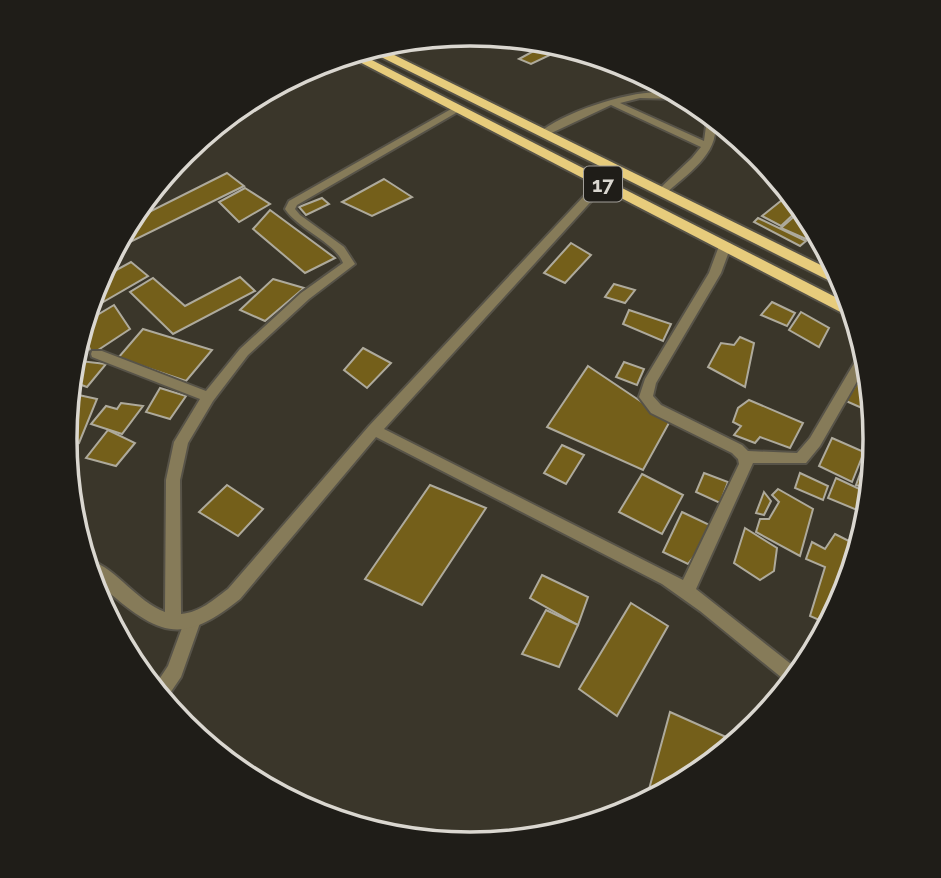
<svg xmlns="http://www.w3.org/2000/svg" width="941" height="878" font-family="Raleway,sans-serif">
<rect width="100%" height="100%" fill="#3a362a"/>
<g fill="#745f1a" stroke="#aeaa9c" stroke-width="2">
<path d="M539,48L552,54L531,64L519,59Z"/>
<path d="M227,173L244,186L120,247L141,216Z"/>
<path d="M384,179L412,197L372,216L342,202Z"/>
<path d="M245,188L270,204L239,222L219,202Z"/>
<path d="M787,196L797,211L781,226L762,216Z"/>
<path d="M322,198L329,204L306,215L299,207Z"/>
<path d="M270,210L335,258L305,273L253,229Z"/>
<path d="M798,213L812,234L806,239L781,228Z"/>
<path d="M758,218L806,241L800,246L754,222Z"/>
<path d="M571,243L591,255L565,283L544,273Z"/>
<path d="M131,262L148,276L91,309L98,280Z"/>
<path d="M240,277L255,291L173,334L130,292L153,278L185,306Z"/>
<path d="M273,279L304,288L265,321L240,310Z"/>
<path d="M614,284L635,290L625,303L605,297Z"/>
<path d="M772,302L795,313L787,326L761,315Z"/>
<path d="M114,305L130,329L92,354L85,338L89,320Z"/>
<path d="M629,310L671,324L663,341L623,324Z"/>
<path d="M801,312L829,328L819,347L789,330Z"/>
<path d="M143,329L212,350L186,381L118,358Z"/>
<path d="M740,337L754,343L745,387L708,367L721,343L734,345Z"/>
<path d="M363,348L391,363L367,388L344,370Z"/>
<path d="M80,361L106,364L87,387L76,383Z"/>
<path d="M624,362L644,369L637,385L616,377Z"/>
<path d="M588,366L670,421L643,470L547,427Z"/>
<path d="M857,383L866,388L871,412L846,401Z"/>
<path d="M160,388L186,396L170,419L146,412Z"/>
<path d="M74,394L97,399L79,443L65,439Z"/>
<path d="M749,400L803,423L790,448L760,437L755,443L734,435L741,426L733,422L738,408Z"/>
<path d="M121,403L143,406L122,434L91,424L106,406L117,409Z"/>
<path d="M108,430L135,443L116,466L86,458Z"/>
<path d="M832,438L864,452L852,482L819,466Z"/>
<path d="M562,445L584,455L566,484L544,473Z"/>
<path d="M868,452L873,455L867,488L856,485Z"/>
<path d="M704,473L728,482L720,503L696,492Z"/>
<path d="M800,473L828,486L823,500L795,488Z"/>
<path d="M642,474L683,495L662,534L619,512Z"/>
<path d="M836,478L866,492L862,512L828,498Z"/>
<path d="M227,485L263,509L238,536L199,512Z"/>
<path d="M430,485L486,508L422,605L365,579Z"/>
<path d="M778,489L813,509L800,556L756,532L760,519H769L779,502L772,495Z"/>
<path d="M764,492L771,501L764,515L756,513Z"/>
<path d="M682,512L716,528L688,564L663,552Z"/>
<path d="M745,528L777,548L774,571L760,580L734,563Z"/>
<path d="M835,534L855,544L845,595L826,623L810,616L825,567L806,559L812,542L825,549Z"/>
<path d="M542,575L588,597L578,625L530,598Z"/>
<path d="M631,603L668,626L617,716L579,689Z"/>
<path d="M546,610L578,625L559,667L522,654Z"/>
<path d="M670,712L735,741L653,795L648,793Z"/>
</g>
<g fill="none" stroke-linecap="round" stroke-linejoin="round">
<defs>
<g id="service">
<path d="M658,92L670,93L678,99L640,98L620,103L704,141L707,119L715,124C719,154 686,175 665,194L661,195L656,192L692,158L701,147L611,105L545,136L537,134C565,112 622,93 658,92Z"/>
<path d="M192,615L198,617L200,623L181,677L166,699L156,684L168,666L186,617Z"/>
</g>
<path id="minor" d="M453,108L461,110L297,205L295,209L300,215L344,247L355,264L309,299L248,355L213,401L188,443L180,480L181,614C201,612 213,600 228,589L369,426L598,181L602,180L607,183L606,185L384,429L683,580L739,464L738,459L732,453L651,413L639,397L645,379L709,273L719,246L721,243H729L731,246L721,273L656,383L653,396L661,405L742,445L748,451L797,453L810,438L856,360L860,358L863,371L820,446L806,463H753L696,589L796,668L787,682L700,611L662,584L376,437L240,599C182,646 159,635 106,590L98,597L95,594L90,560C118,570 136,601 165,612L166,480L174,442L200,399L92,357L91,354L92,351H102L206,391L240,349L301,293L343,263C336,243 299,230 285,209L289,201Z"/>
<g id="trunk">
<path d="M384,50L839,274L846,289L373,53Z"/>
<path d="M362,55L849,304L852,318L350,57Z"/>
</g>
</defs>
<use href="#service" stroke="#575348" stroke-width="4"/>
<use href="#minor" stroke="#575348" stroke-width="4"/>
<use href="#trunk" stroke="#575348" stroke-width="4"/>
<use href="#service" fill="#867b59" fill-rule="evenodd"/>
<use href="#minor" fill="#867b59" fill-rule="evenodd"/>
<use href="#trunk" fill="#e7cc7c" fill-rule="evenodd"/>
</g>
<g text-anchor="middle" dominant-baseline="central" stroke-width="5" stroke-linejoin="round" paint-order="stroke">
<rect fill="#1f1d18" stroke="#a29f99" stroke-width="2" x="584" y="166.5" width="38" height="35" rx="5"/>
<g font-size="21" font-weight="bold" fill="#dad7d0">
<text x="603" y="184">17</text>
</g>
</g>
<path d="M0 0H941V878H0ZM77 439a393 393 0 1 1 786 0a393 393 0 1 1-786 0Z" fill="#1f1d18" fill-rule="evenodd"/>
<path fill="none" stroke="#dad7d0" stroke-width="3.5" d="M77 439a393 393 0 1 1 786 0a393 393 0 1 1-786 0Z"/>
</svg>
